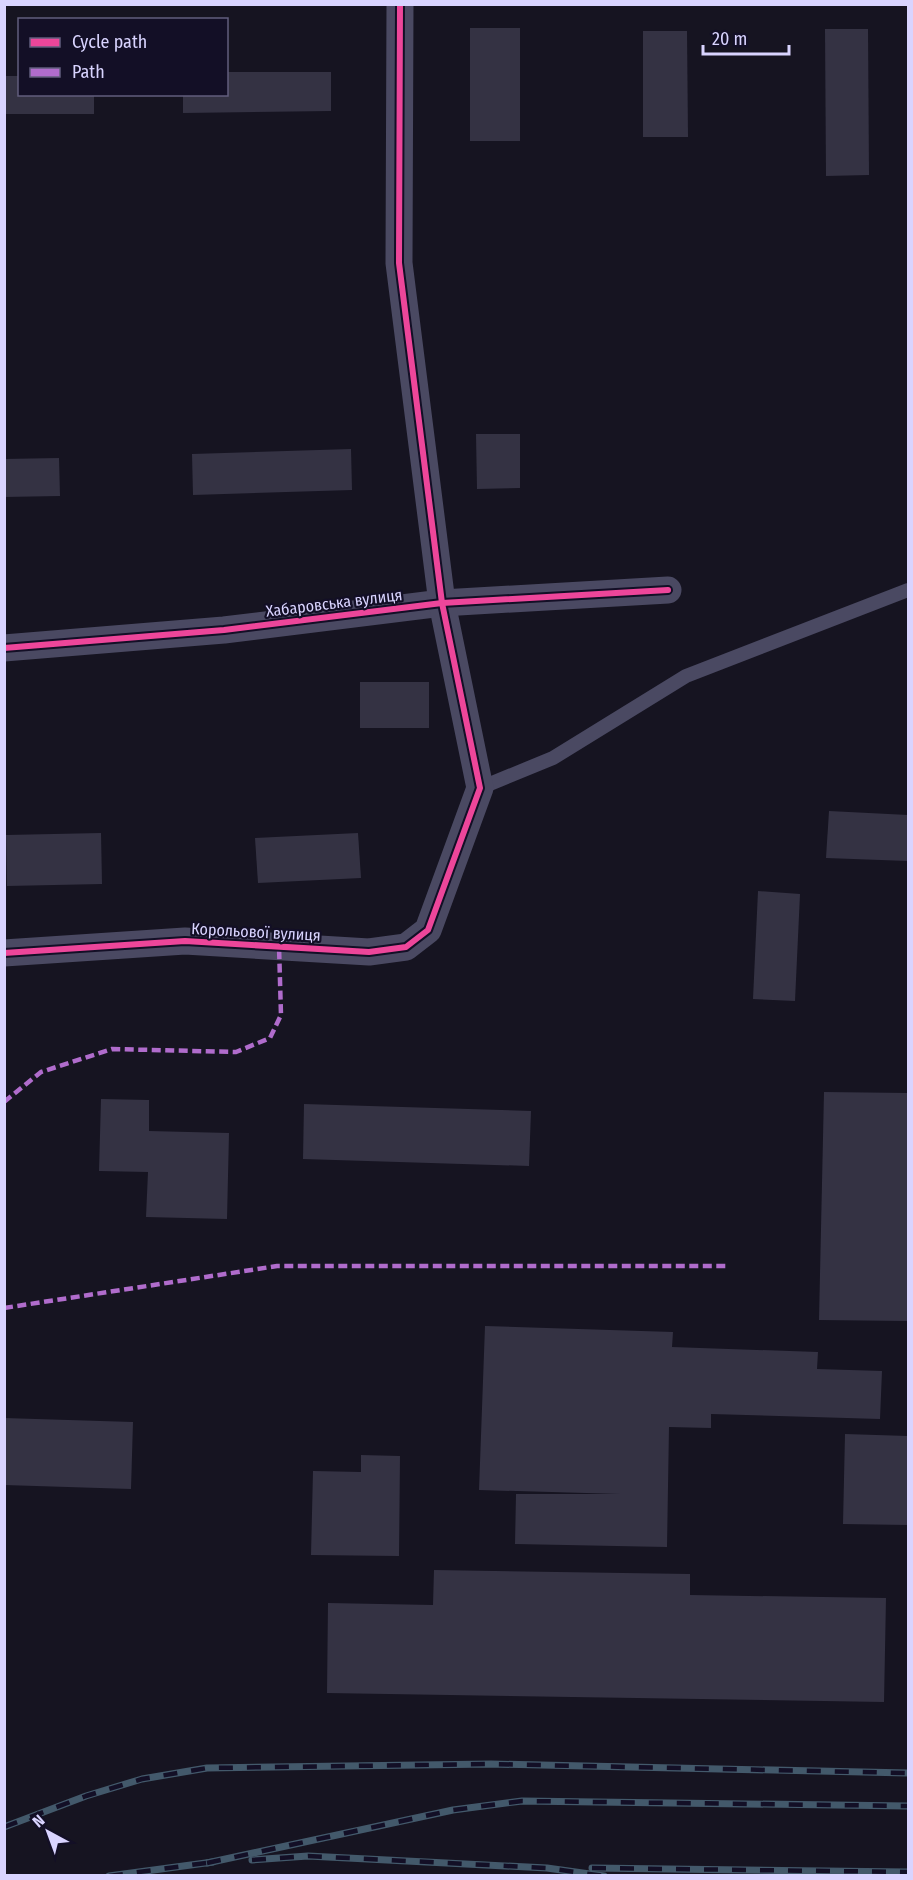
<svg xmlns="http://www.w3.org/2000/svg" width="913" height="1880" font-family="'Fira Sans Condensed',sans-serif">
<rect width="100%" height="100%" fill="#161421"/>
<g fill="#343243">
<rect x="470" y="28" width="50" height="113"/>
<path d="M825,29H868L869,175L826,176Z"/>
<path d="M643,31H687L688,137H643Z"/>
<path d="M226,72H331V111L183,113V94H226Z"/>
<path d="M4,76H20V94H94V114H4Z"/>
<path d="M476,434H520V488L477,489Z"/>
<path d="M351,449L352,490L193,495L192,454Z"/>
<path d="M59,458L60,496L4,497V459Z"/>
<rect x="360" y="682" width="69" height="46"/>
<path d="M829,811L908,815V861L826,858Z"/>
<path d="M101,833L102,884L7,886L6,835Z"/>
<path d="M358,833L361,878L258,883L255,838Z"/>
<path d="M758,891L800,894L795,1001L753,999Z"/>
<path d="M824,1092L908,1093V1321L819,1320Z"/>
<path d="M101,1099L149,1100V1131L229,1133L227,1219L146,1217L148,1172L99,1171Z"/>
<path d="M304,1104L531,1111L529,1166L303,1159Z"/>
<path d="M485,1326L673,1332L672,1347L818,1352L817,1369L882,1371L880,1419L711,1414V1428L669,1427L667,1547L515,1544L516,1494H620L479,1490Z"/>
<path d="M4,1418L133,1422L131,1489L4,1485Z"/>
<path d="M845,1434L908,1436V1525L843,1524Z"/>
<path d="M361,1455L400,1456L399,1556L311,1555L313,1471L361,1472Z"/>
<path d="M434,1570L690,1574V1595L886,1598L884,1702L327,1693L328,1603L433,1605Z"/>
</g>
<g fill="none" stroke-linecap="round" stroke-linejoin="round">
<path stroke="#4a4962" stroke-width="14" d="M480,788L553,758L686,676L908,590"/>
<g stroke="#4a4962" stroke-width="27">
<path d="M4,648L224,630L442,603L668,590"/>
<path d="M4,953L185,941L369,952L406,947L428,930L480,788L442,603L399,263L400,4"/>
</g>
<defs>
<g id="rail">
<path d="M4,1827L86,1796L142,1779L207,1768L491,1764L908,1773"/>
<path d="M252,1860L308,1856L547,1868L604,1876"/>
<path d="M207,1863L453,1810L522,1801L908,1806"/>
<path d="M592,1868L908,1872"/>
<path d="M109,1876L213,1862"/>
</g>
</defs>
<use href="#rail" stroke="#43596b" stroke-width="7"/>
<use href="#rail" stroke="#130f26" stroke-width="4.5" stroke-dasharray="14" stroke-linecap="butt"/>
<g stroke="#b06ccc" stroke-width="4.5" stroke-dasharray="9 4.5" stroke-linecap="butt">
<path d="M4,1102L41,1072L112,1049L236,1052L270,1038L281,1015L279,946"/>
<path d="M4,1308L277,1266H729"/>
</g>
<defs>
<g id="cycleway">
<path d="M4,648L224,630L442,603L668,590"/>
<path d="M4,953L185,941L369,952L406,947L428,930L480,788L442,603L399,263L400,4"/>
</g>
</defs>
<use href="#cycleway" stroke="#130f26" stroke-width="10"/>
<use href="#cycleway" stroke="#ed469a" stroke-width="6"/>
</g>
<g text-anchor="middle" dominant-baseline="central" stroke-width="4.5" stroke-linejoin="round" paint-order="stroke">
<g font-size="16" fill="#d9d4ff" stroke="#130f26">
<text transform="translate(334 603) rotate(-7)">Хабаровська вулиця</text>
<text transform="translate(256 932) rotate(3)">Корольової вулиця</text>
</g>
</g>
<rect width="913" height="1880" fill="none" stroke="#d9d4ff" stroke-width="12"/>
<rect x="18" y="18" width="210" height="78" fill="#130f26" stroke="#625e7d" stroke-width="1.5"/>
<rect x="30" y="38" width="30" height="9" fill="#ed469a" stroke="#625e7d" stroke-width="1.5"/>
<text x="72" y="48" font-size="18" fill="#d9d4ff">Cycle path</text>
<rect x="30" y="68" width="30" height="9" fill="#b06ccc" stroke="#625e7d" stroke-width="1.5"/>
<text x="72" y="78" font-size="18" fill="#d9d4ff">Path</text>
<g transform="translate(48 1832) rotate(319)" stroke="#130f26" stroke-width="4.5" paint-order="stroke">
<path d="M0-4.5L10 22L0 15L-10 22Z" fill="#d9d4ff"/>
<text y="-9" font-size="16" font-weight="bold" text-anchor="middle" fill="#d9d4ff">N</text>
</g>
<path d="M703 45v9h86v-9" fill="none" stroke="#d9d4ff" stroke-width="3"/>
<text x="712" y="45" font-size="18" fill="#d9d4ff" stroke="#130f26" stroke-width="4.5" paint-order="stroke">20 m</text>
</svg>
